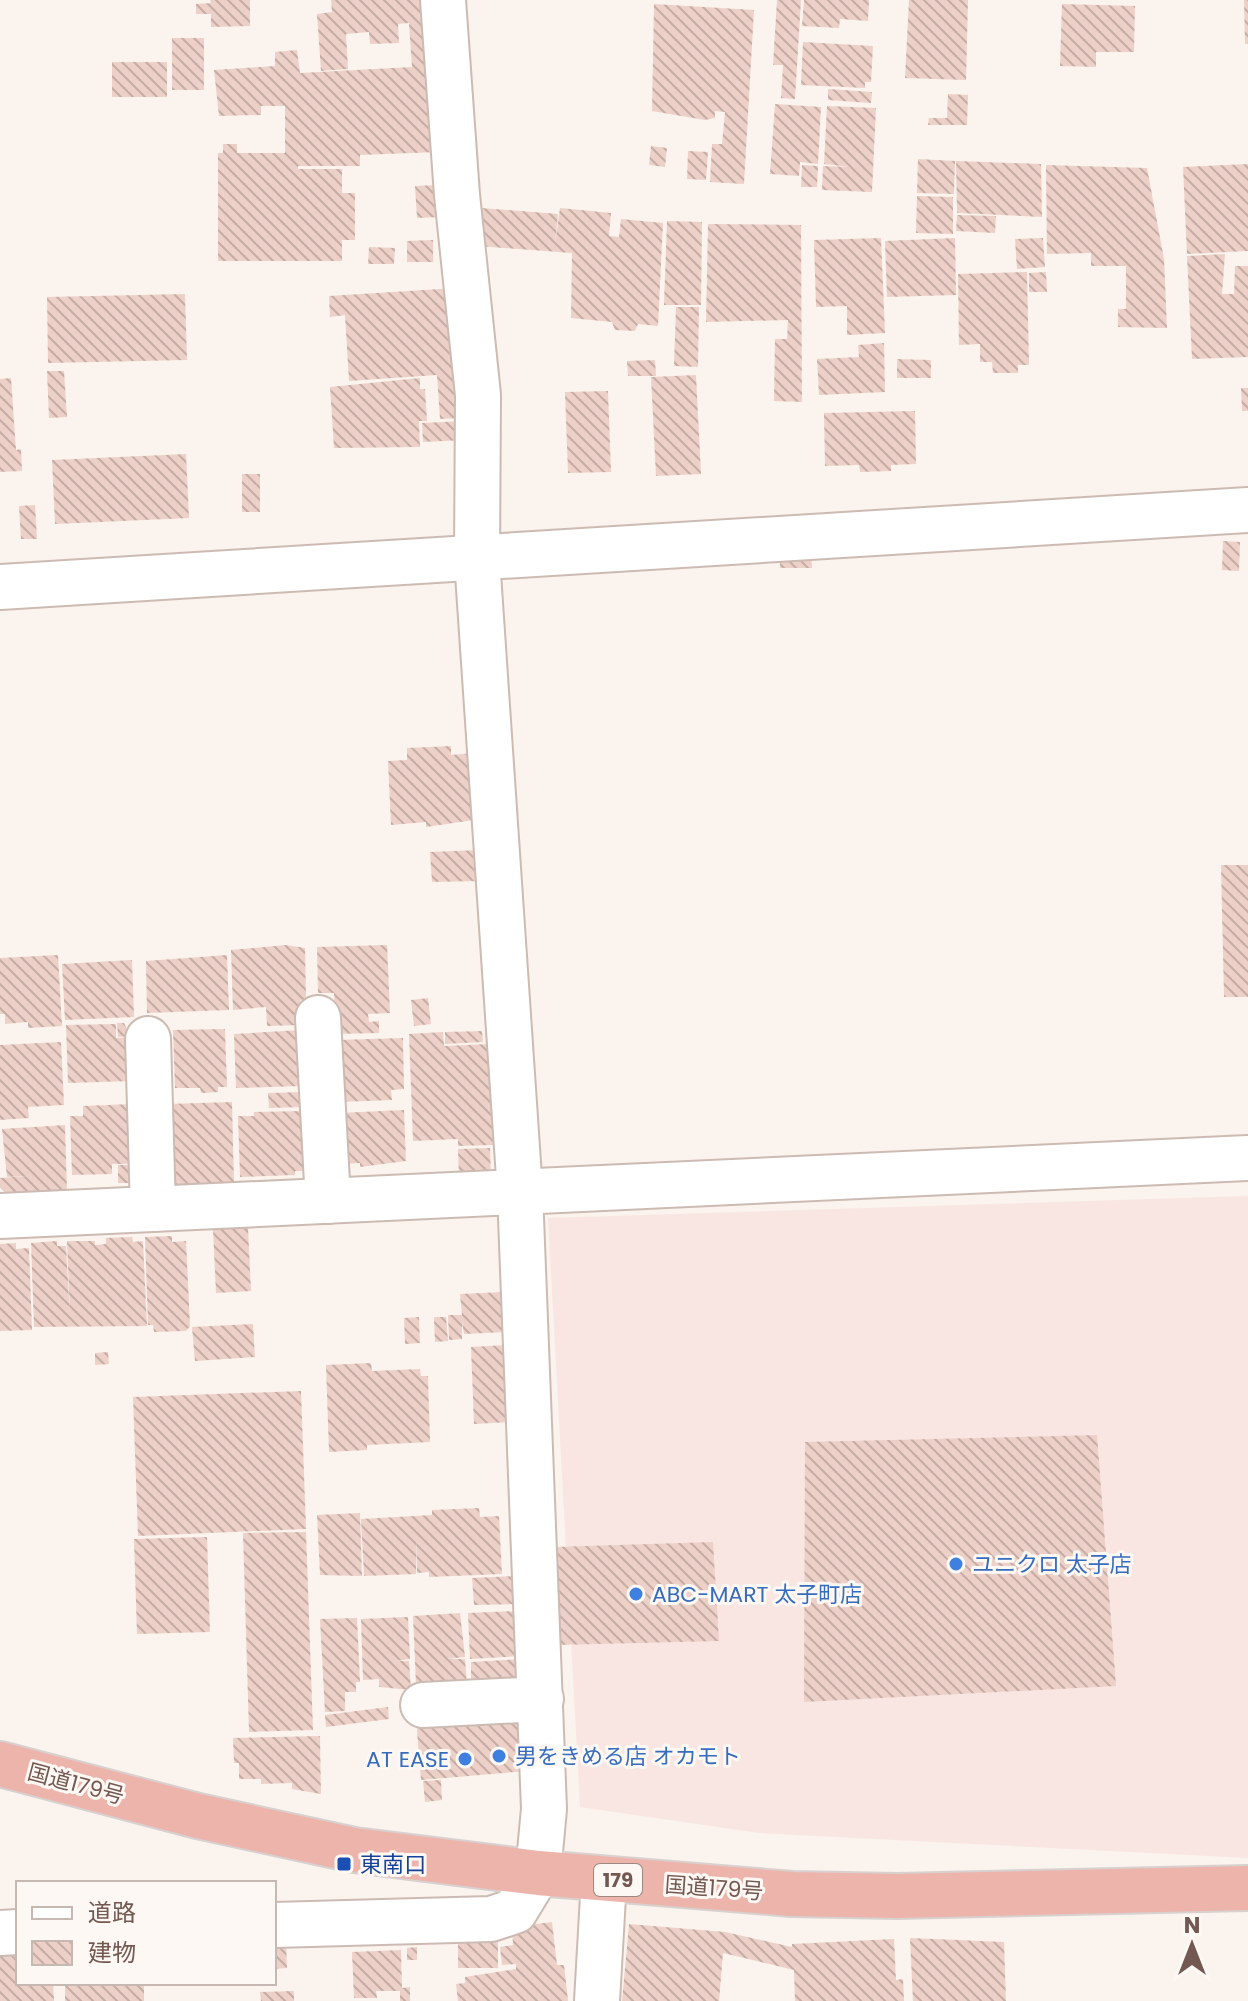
<svg xmlns="http://www.w3.org/2000/svg" width="1248" height="2001" font-family="Poppins,'Noto Sans JP',sans-serif">
<defs>
<pattern id="building-back-hatch" width="6" height="6" patternUnits="userSpaceOnUse" patternTransform="scale(2)"><rect width="6" height="6" fill="#edd1c8"/><path d="M-1 5l2 2M0 0l6 6M5-1l2 2" fill="none" stroke="#c5ada5"/></pattern>
</defs>
<rect width="100%" height="100%" fill="#fbf3ed"/>
<path fill="#f9e6e2" d="M1248,1196V1858L759,1833L580,1807L548,1218Z"/>
<g fill="url(#building-back-hatch)">
<path d="M210,0H250V26L211,27V14H196V4L211,3Z"/>
<path d="M331,0H427L438,152L360,155V166H298V169H342V193H355V240H342V261H218V153H223V144H237V153H285V106H261V115L219,116L214,70L275,66V52L297,50L300,73L412,67L409,23L398,24L399,43L370,44L369,32L346,34L348,69L321,71L317,14L332,12Z"/>
<path d="M777,0H801L795,99L781,98L783,65H773Z"/>
<path d="M804,0H869L868,21L840,19L839,28L802,26Z"/>
<path d="M909,0H968L966,80L905,78Z"/>
<path d="M1244,0H1248V44H1245Z"/>
<path d="M654,4L754,10L744,184L710,182L712,144H722L725,112L715,111V118L705,120L652,111Z"/>
<path d="M1062,4L1135,6L1134,52H1096V67L1060,66Z"/>
<rect x="172" y="38" width="32" height="52"/>
<path d="M803,42L873,46L871,82H865V88L801,85Z"/>
<rect x="112" y="62" width="55" height="35"/>
<path d="M828,89L872,92L871,103L828,100Z"/>
<path d="M948,94L968,95L967,125H928L929,118H947Z"/>
<path d="M775,104L821,107L818,164L800,162L799,176L770,174Z"/>
<path d="M827,106L876,108L872,192L822,190L823,166L850,167L824,164Z"/>
<path d="M651,146L667,148L665,167L649,165Z"/>
<path d="M688,151L708,152L706,180L687,179Z"/>
<path d="M918,159L955,161L954,194L917,193Z"/>
<path d="M956,161L1041,164L1042,217L957,213Z"/>
<path d="M1248,164V251L1187,254L1183,167Z"/>
<path d="M802,165L818,166L817,187H801Z"/>
<path d="M1046,165L1147,168L1164,259L1167,328L1118,327V309H1126V266H1091V253L1047,254Z"/>
<path d="M439,185L441,217L417,218L415,186Z"/>
<path d="M917,196L953,197V234L916,233Z"/>
<path d="M481,208L558,214L555,244L560,208L611,213L609,236L619,237L621,219L663,223L658,326L638,324L635,331L615,330L612,322L571,318L572,253L478,246Z"/>
<path d="M957,215L996,216L995,233L956,231Z"/>
<path d="M667,221L702,222L701,305H664Z"/>
<path d="M708,224L801,225L802,402L774,401L775,339H787L788,320L706,322Z"/>
<path d="M881,238L885,333L847,335V306L816,307L814,240Z"/>
<path d="M955,238L956,295L887,297L885,241Z"/>
<path d="M1043,238L1045,267L1017,269L1015,239Z"/>
<path d="M433,240V262H407V241Z"/>
<path d="M369,247L395,248L394,264H368Z"/>
<path d="M1225,254L1222,294H1234L1235,266H1248V357L1192,359L1187,256Z"/>
<path d="M1027,272L1029,365H1018V373H993L992,362H980V344L959,345L958,274Z"/>
<path d="M1046,272L1047,292H1029V273Z"/>
<path d="M456,288L465,418L440,419L437,375L349,381L345,315L330,317L329,296Z"/>
<path d="M185,294L187,360L48,363L47,297Z"/>
<path d="M676,307H699L698,367L674,366Z"/>
<path d="M884,343L885,392L819,395L817,359L859,357L858,345Z"/>
<path d="M897,359L931,360V378H897Z"/>
<path d="M655,360L656,376H628L627,361Z"/>
<path d="M47,371H64L67,417L49,418Z"/>
<path d="M696,375L701,474L656,476L651,377Z"/>
<path d="M11,378L16,450L21,449L22,471L0,472V379Z"/>
<path d="M420,378V389H425L427,421H419L420,447L334,448L330,387Z"/>
<path d="M1241,388H1248V411H1242Z"/>
<path d="M608,391L611,472L568,473L565,392Z"/>
<path d="M915,411L916,464L891,465V471L860,472L859,465L825,466L824,413Z"/>
<path d="M464,421L465,440L423,442L422,423Z"/>
<path d="M186,454L189,518L55,524L52,460Z"/>
<rect x="242" y="474" width="18" height="38"/>
<path d="M35,505L37,539H21L19,506Z"/>
<path d="M1223,541L1240,542L1239,571L1222,570Z"/>
<path d="M780,551H811L812,568H780Z"/>
<path d="M451,746V755L474,753V820L426,827V822L391,825L388,761L407,760V748Z"/>
<path d="M479,850L480,881L432,882L430,852Z"/>
<path d="M1221,865H1248V997H1224Z"/>
<path d="M286,945L305,948L306,998L300,1001L301,1025L267,1026L266,1007L233,1010L231,950Z"/>
<path d="M387,945L390,1013L368,1014L369,1022L379,1021V1033L335,1034L334,993H318L317,947Z"/>
<path d="M58,955L62,1026L28,1028V1022L5,1024V1014H0V958Z"/>
<path d="M227,955L229,1010L147,1013L146,961Z"/>
<path d="M132,960L134,1017L65,1020L62,964Z"/>
<path d="M428,998L431,1024L414,1026L411,1000Z"/>
<path d="M117,1023H124L130,1036L118,1037Z"/>
<path d="M116,1024V1038L130,1037L131,1081L68,1083L66,1025Z"/>
<path d="M225,1029L227,1087H218V1092L201,1093L200,1088H175L173,1030Z"/>
<path d="M300,1030L302,1086L236,1088L234,1034Z"/>
<path d="M482,1031L483,1042L445,1044V1032Z"/>
<path d="M443,1032L444,1046L489,1044L494,1145L458,1146V1139L413,1141L409,1034Z"/>
<path d="M403,1038L404,1089L391,1090L392,1100L340,1102L337,1040Z"/>
<path d="M61,1042L64,1105L28,1107L29,1118L0,1120V1045Z"/>
<path d="M302,1092V1107L269,1108L268,1093Z"/>
<path d="M232,1102L234,1184L173,1185L167,1104Z"/>
<path d="M132,1104L134,1164H112V1174L72,1175L70,1116H83V1106Z"/>
<path d="M404,1110L406,1161L360,1167V1163L344,1164L339,1113Z"/>
<path d="M302,1111L304,1171H295V1175L240,1177L238,1116H254V1112Z"/>
<path d="M65,1125L67,1192L6,1193L0,1187V1178L28,1176L7,1177L2,1129Z"/>
<path d="M490,1148L491,1178L459,1179L458,1149Z"/>
<path d="M118,1165H134L135,1183H118Z"/>
<path d="M248,1228L251,1291L216,1293L213,1229Z"/>
<path d="M172,1236V1242L186,1241L190,1326L186,1331L154,1332L153,1325H148L145,1237Z"/>
<path d="M132,1237L133,1242L143,1241L147,1326L34,1327L31,1243L57,1241V1246H66L70,1317L67,1241H95V1245L106,1244V1238Z"/>
<path d="M16,1243V1249L29,1248L32,1330L0,1331V1244Z"/>
<path d="M504,1292L506,1332L464,1334L462,1322V1339L449,1340L448,1315H462L460,1294Z"/>
<path d="M419,1317L420,1343L405,1344L404,1318Z"/>
<path d="M434,1317H446L448,1341L435,1342Z"/>
<path d="M253,1324L255,1357L195,1361L192,1327Z"/>
<path d="M507,1345L511,1422L474,1424L471,1347Z"/>
<path d="M108,1352L109,1364L95,1365V1353Z"/>
<path d="M371,1363L372,1371L420,1369L421,1376H428L430,1442L367,1445V1450L329,1452L326,1365Z"/>
<path d="M301,1391L306,1529L138,1536L133,1397Z"/>
<path d="M1097,1435L1116,1686L804,1702L805,1442Z"/>
<path d="M479,1508L480,1517L499,1516L502,1574L429,1577V1572L417,1573L416,1539V1574L364,1576L361,1519L432,1515V1510Z"/>
<path d="M360,1513L362,1576L320,1575L317,1515Z"/>
<path d="M306,1532L313,1730L249,1732L243,1533Z"/>
<path d="M207,1537L210,1632L137,1634L134,1539Z"/>
<path d="M713,1542L719,1641L557,1645L554,1547Z"/>
<path d="M516,1576L517,1604L474,1605L472,1578Z"/>
<path d="M519,1611L522,1656L470,1659L468,1613Z"/>
<path d="M460,1613L465,1657L447,1659H465L467,1686L416,1685L413,1616Z"/>
<path d="M408,1617L410,1659L396,1661H409L411,1690L379,1687V1679L363,1680L361,1619Z"/>
<path d="M357,1618L360,1682H356V1692H345V1711L325,1712L320,1619Z"/>
<path d="M522,1659V1678L471,1681V1662Z"/>
<path d="M388,1707L389,1719L326,1727L325,1715Z"/>
<path d="M522,1709L527,1771L421,1780L416,1719Z"/>
<path d="M320,1736L321,1794L292,1789V1783L261,1784V1779H239V1763H234L233,1738Z"/>
<path d="M441,1780L442,1800L425,1802L423,1781Z"/>
<path d="M552,1922L557,1965H564L568,2001H458L456,1984L465,1983V1977L516,1969V1964L502,1965L500,1947L513,1945L512,1927Z"/>
<path d="M629,1924L725,1932L792,1947V1944L894,1939L896,1980L903,1979L904,2001H795L794,1970L723,1953L719,2001H622Z"/>
<rect x="458" y="1929" width="40" height="39"/>
<path d="M910,1938L1004,1942L1006,2001H913Z"/>
<path d="M286,1942L287,1968L274,1969V1943Z"/>
<path d="M18,1946V1983H53L54,2001H0V1947Z"/>
<path d="M417,1947V1960H407V1948Z"/>
<path d="M401,1950L402,1988L410,1987V2001H400V1991H376L377,1998H354L352,1952Z"/>
<rect x="65" y="1983" width="79" height="18"/>
<path d="M294,1991V2001H261L260,1992Z"/>
</g>
<g fill="none" stroke-linecap="round" stroke-linejoin="round">
<defs>
<g id="street">
<path d="M0,587L1248,510"/>
<path d="M318,1018L328,1201"/>
<path d="M148,1039L153,1209"/>
<path d="M0,1216L1248,1158"/>
<path d="M423,1705L541,1699"/>
<path d="M274,1925L491,1919L515,1911L538,1873L544,1809L520,1192L477,559L478,395L457,195L443,0"/>
<path d="M0,1933L18,1932"/>
<path d="M597,2001L604,1879"/>
</g>
<path id="highway" d="M0,1764L198,1816L354,1850L538,1873L792,1894L897,1896L1248,1888"/>
</defs>
<use href="#street" stroke="#ccbbb3" stroke-width="48"/>
<use href="#highway" stroke="#d8d1cf" stroke-width="48"/>
<use href="#street" stroke="#fff" stroke-width="44"/>
<use href="#highway" stroke="#edb4ac" stroke-width="44"/>
</g>
<g fill="#3f7fe0" stroke="#fdf8f3" stroke-width="3">
<circle cx="956" cy="1564" r="8"/>
<circle cx="636" cy="1594" r="8"/>
<circle cx="499" cy="1756" r="8"/>
<circle cx="465" cy="1759" r="8"/>
</g>
<rect fill="#1a4fb4" stroke="#fdf8f3" stroke-width="3" x="336" y="1856" width="16" height="16" rx="4"/>
<g text-anchor="middle" dominant-baseline="central" stroke-width="6" stroke-linejoin="round" paint-order="stroke">
<rect fill="#fdf8f3" stroke="#9d8982" stroke-width="2" x="594" y="1864" width="48" height="32" rx="6"/>
<g font-size="20" font-weight="bold" fill="#745952">
<text x="618" y="1880">179</text>
</g>
<g font-size="22" fill="#366cbe" stroke="#fdf8f3" text-anchor="start">
<text x="972" y="1564">ユニクロ 太子店</text>
<text x="652" y="1594">ABC-MART 太子町店</text>
<text x="515" y="1756">男をきめる店 オカモト</text>
<text x="449" y="1759" text-anchor="end">AT EASE</text>
</g>
<g font-size="22" fill="#745952" stroke="#fdf8f3">
<text transform="translate(76 1784) rotate(15)">国道179号</text>
<text transform="translate(714 1888) rotate(4)">国道179号</text>
</g>
<g font-size="22" fill="#164399" stroke="#fdf8f3" text-anchor="start">
<text x="360" y="1864">東南口</text>
</g>
</g>
<rect x="16" y="1881" width="260" height="104" fill="#fdf8f3" stroke="#c6b8b3" stroke-width="2"/>
<rect x="32" y="1907" width="40" height="12" fill="#ffffff" stroke="#c6b8b3" stroke-width="2"/>
<text x="88" y="1921" font-size="24" fill="#745952">道路</text>
<rect x="32" y="1941" width="40" height="24" fill="url(#building-back-hatch)" stroke="#c6b8b3" stroke-width="2"/>
<text x="88" y="1961" font-size="24" fill="#745952">建物</text>
<g transform="translate(1192 1945)" stroke="#fdf8f3" stroke-width="6" paint-order="stroke">
<path d="M0-6L14 30L0 20L-14 30Z" fill="#745952"/>
<text y="-12" font-size="22" font-weight="bold" text-anchor="middle" fill="#745952">N</text>
</g>
</svg>
